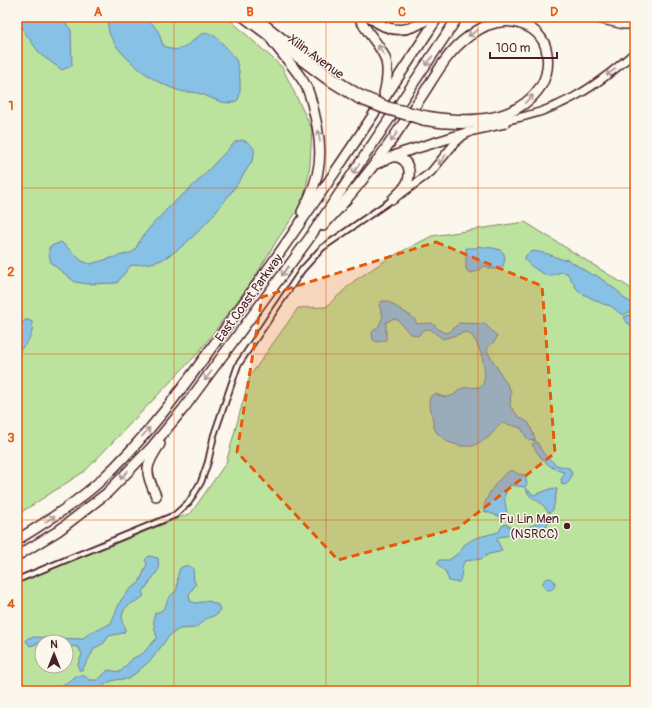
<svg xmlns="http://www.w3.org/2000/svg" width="652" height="708" font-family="Pangolin,sans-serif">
<rect width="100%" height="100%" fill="#fbf7ec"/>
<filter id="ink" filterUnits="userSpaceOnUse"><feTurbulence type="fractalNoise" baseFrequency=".025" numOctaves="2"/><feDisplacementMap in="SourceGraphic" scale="8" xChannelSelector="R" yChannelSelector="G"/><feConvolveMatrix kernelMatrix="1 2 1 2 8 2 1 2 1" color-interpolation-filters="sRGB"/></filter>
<g filter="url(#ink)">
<g fill="#bce39e" stroke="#838164" fill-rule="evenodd">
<path d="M17,17H227L282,67L312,129L310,165L304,201L277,240L253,280L199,352L85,471L17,515Z"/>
<path d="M525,222L635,291V691H17V583L191,513L226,463L250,376L298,308L326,307L354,281L389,258L432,236ZM42,642H66V666H42Z"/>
</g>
<g fill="#88c1e6" stroke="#6f809b">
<path d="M17,17H61L71,30L72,66L62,70L41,55L25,33Z"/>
<path d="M110,17H147L158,31L163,45C185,60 193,33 207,33C213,33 217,38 220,41C226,47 232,53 236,60C240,69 242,91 238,100C226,108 211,97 201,94C196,92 190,92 185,92C178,91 172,88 165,85C147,78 97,40 110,17Z"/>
<path d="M242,140C254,144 257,150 252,161C233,193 196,242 163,259C152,265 141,263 130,266L117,283L87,284L75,282L51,263L49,254V247L61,242L82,261L90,264L133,252L136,248L140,240L150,227L170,206L197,182L235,142Z"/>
<path d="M478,246C490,249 511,245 503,266C498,269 491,271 486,266L482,267L480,270L472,273L467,271L466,268V248H476Z"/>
<path d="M534,251L548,254L564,260L567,259L592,275H596L619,292L625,299L634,304C634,311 628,313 622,315L611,306L603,304L581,293L576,288L572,281L567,273L562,272L548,276C541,272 510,258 534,251Z"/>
<path d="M382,301H387L414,318L417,324L432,323L438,329L445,333L450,332L459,323L485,324L497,336C496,343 488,344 487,351L511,391L510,406L519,417L529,423L536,441L528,440L521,428L504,423L500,424L489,437L473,446H460L448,442L436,432L434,427L429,400L431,396L436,394C442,397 450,399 456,393C458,391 460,389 463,388C469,386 476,389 481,386C491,379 479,335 466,332L443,339L430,329L423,330L418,336L409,333L398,320L393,319L386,322V340L378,342L373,340L372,332L379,326L383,316L379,305Z"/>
<path d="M635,313V328L626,322L624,317Z"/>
<path d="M25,320H29L32,322C35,336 25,344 17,354C17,341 15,329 25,320Z"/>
<path d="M537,442L543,453L556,465L569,468L572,473C570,479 570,483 564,485L562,484L561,479L564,475V472C550,470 538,456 532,444Z"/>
<path d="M512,470L518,474L525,475L527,484L525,487L510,485C501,497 506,502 507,515L504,518L484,511C483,499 500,474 512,470Z"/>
<path d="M525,488L534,495L553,488L557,489L553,510L549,513L542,504L529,495Z"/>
<path d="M548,517L550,519L547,525L536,532L498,537L497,540L502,550L499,552L489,554L481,559L465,561C460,568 463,575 459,582H453L449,581L445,571L437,564L439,560H449L460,552L464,545L475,538L499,532L502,526L506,524C518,535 536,524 548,517Z"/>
<path d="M149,556L158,558L159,569L142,593L144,596C130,607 122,602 122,623L125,626V631L123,633L109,636L104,643L95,648L82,670H79L78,664L82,654L78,647L66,646V642H42L30,646L26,641L28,638L33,637L82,639L91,632L100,629L111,623L121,600L129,590L139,583L147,564L145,560Z"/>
<path d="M187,565L193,568L194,581L196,584L189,594L190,601L196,603L209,601L218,605L220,609L218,614L206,619L195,628L179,629L169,636L152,659L129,679C116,679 107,680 99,691H61L60,689L61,686L71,680L76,676H85L89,680H98L108,670L120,672L133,658L142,654L157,638C155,630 152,621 155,613C164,611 165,607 168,599C170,596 175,592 177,589L178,574L180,568Z"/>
<circle cx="549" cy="584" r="6"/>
<path d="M17,679C24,689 40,689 51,691H17Z"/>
</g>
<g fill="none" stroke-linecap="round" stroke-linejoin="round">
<defs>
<path id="minor" d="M17,580L175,515L189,502L201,482L208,462L214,435L238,365L302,270L322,248L393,199"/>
<g id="primary">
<path d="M242,17L325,79L359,100"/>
<path d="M621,17H635"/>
<path d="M423,121C470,130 531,121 574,97C596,85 616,69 635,52"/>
<path d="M401,194L431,172L454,144L463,136L469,132L505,124"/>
</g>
<g id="motorway">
<path d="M255,17L328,75L360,95"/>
<path d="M359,17C376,50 395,50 384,94"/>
<path d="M370,17C389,34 410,33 430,17"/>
<path d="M594,17L624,24H635"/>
<path d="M271,39C282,55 297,69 306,86C310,94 312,103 314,112C324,151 322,176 302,212"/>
<path d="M391,157C406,155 413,170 407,183C404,189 398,194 393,199"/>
<path d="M376,164L401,153L469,132"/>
<path d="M323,226C338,209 353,193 366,175C384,153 399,129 415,106C432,83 444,54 468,37C484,24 504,17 524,25C534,29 543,37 546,48C549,61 548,74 541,86C516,124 465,123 426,116"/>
<path d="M156,496C145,470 144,468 160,444"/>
<path d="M17,540C45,523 73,505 98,483C155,431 198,366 243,304C311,210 374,114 438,17"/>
<path d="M17,556L58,531L107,493L150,449L184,408L308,240L458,17"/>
</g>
</defs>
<use href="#minor" stroke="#4a1f2b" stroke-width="8"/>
<use href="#primary" stroke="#4a1f2b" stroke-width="10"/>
<use href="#motorway" stroke="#4a1f2b" stroke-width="12"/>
<use href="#minor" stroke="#fbf7ec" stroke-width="4.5"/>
<use href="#primary" stroke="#fbf7ec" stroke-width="7"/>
<use href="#motorway" stroke="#fbf7ec" stroke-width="9"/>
<defs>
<path id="primary-bridge" d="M359,100L385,110L423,121"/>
<path id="motorway-bridge" d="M360,95L388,107L426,116"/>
</defs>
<use href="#primary-bridge" stroke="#4a1f2b" stroke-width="10" stroke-linecap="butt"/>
<use href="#motorway-bridge" stroke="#4a1f2b" stroke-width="12" stroke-linecap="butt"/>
<use href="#primary-bridge" stroke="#fbf7ec" stroke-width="7"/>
<use href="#motorway-bridge" stroke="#fbf7ec" stroke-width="9"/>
</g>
<defs><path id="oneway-shaft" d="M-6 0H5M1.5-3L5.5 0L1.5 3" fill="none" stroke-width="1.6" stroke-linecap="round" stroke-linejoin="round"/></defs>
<g stroke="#ab9695">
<use href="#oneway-shaft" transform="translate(473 33) rotate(147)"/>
<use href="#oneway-shaft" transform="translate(381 50) rotate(-121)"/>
<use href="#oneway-shaft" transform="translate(429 61) rotate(124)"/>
<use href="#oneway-shaft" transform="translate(611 72) rotate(143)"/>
<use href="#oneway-shaft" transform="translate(529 99) rotate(-44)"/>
<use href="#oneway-shaft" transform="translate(319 136) rotate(-99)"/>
<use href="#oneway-shaft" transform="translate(394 137) rotate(124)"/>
<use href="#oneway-shaft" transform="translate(442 160) rotate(127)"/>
<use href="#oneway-shaft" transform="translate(356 169) rotate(124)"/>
<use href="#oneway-shaft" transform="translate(285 271) rotate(126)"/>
<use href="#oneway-shaft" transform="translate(208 376) rotate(126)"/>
<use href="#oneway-shaft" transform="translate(146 432) rotate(-50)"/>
<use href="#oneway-shaft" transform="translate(124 475) rotate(134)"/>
<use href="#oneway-shaft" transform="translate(50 519) rotate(-34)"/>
</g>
</g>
<path fill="#e8590c" fill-opacity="0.2" stroke="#e8590c" stroke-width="3" stroke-dasharray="8 5" stroke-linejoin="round" d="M436,242L542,286L555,453L458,528L338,560L237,452L262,297Z"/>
<path fill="none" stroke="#e8590c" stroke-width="1" stroke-opacity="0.55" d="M174,17V691M326,17V691M478,17V691M17,188H635M17,354H635M17,520H635"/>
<circle fill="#4a1f2b" stroke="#fbf7ec" stroke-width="1.5" cx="567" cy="526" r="4"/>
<g text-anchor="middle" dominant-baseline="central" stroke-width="3" stroke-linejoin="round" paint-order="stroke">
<g font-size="13" fill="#4a1f2b" stroke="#fbf7ec">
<text transform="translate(316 57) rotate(36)">Xilin Avenue</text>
<text transform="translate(249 298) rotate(-54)">East Coast Parkway</text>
</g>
<g font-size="13" fill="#4a1f2b" stroke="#fbf7ec" text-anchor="end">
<text x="559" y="519">Fu Lin Men<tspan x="559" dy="15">(NSRCC)</tspan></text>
</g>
</g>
<rect width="652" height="708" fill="none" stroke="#fbf7ec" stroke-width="44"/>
<g transform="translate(54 654)"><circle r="19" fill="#fbf7ec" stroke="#b4a19f"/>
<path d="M0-3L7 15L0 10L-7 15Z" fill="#4a1f2b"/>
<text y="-6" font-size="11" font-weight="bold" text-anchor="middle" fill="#4a1f2b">N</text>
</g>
<path d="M490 52v6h67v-6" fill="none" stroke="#4a1f2b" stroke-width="2"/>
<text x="496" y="52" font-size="12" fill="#4a1f2b" stroke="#fbf7ec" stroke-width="3" paint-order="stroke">100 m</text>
<rect x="22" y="22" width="608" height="664" fill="none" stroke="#e8590c" stroke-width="1.5"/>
<g font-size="13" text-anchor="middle" font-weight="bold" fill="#e8590c">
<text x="98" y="16">A</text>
<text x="250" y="16">B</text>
<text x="402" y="16">C</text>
<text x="554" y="16">D</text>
<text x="11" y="110">1</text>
<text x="11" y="276">2</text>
<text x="11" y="442">3</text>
<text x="11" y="608">4</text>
</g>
</svg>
